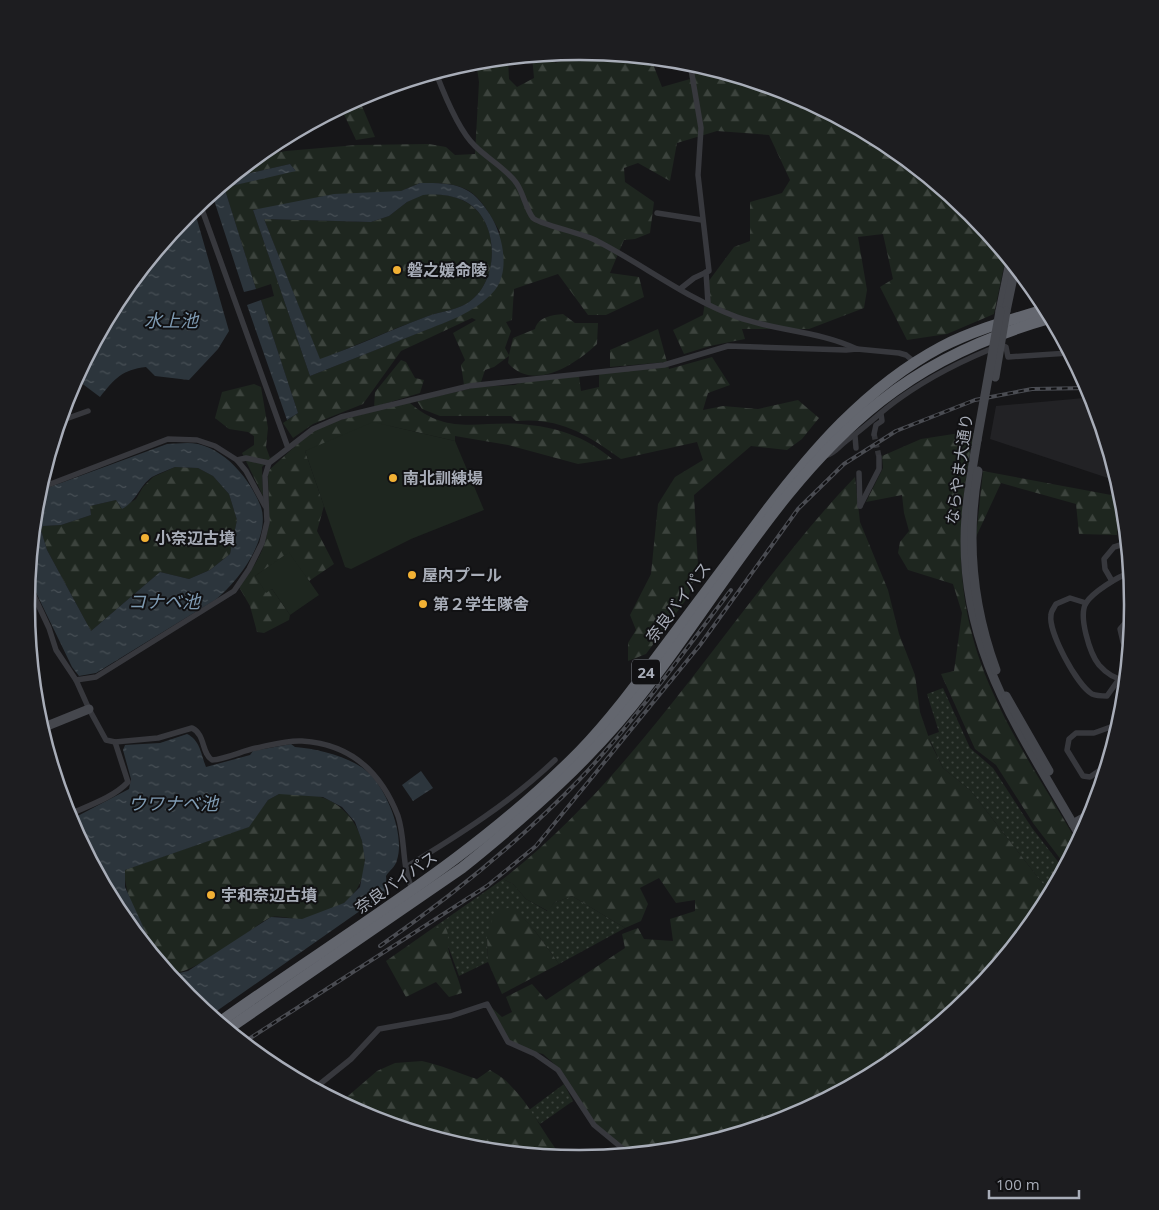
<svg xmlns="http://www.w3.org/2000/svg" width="1159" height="1210" font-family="'Open Sans','Noto Sans JP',sans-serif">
<defs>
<pattern id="grass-dots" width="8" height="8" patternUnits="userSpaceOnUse" patternTransform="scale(1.25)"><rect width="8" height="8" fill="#1e261f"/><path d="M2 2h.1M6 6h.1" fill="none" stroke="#3c433d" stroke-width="1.8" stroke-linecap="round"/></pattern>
<pattern id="forest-firs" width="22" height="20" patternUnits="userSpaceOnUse" patternTransform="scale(1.25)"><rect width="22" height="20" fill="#1e261f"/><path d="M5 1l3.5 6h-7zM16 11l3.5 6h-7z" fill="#3c433d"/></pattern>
<pattern id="water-ripples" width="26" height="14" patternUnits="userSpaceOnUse" patternTransform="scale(1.25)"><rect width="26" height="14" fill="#2c353c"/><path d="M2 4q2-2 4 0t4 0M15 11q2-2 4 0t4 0" fill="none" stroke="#485056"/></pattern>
</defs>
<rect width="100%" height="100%" fill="#161618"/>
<path fill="#222225" d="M1084,398L1092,399L1117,481L990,439L996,406Z"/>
<g fill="url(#grass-dots)">
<path d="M943,688L970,748L993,768L1032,828L1063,868L1051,890L1043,884L971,791L943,768L928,736L939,732L927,694Z"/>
<path d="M503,879L513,884L526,899L547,911L554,903L572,896L625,928L559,964L535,931L513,907L487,937L488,962L459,976L448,946L433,928Z"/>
<path d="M564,1084L573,1101L540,1124L529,1110Z"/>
</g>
<g fill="url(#forest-firs)" fill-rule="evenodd">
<path d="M580,52L651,59L662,87L690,79L687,62L718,74L721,73L791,94L887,145L971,214L1006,257L994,314L947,334L907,340L880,287L893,279L883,234L858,237L867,290L864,308L809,329H742L745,339L710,346L684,354L673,330L703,315L708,282L734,247L750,241V202L782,193L790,180L769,135L717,131L677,143L670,181L638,163L624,168L625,182L654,202L650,233L635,239L624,240L610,273L639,277L644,297L606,315H588L558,274L514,289L512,320L506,322L511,331L505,348L509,355L513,338L535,329C538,317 552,315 563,314L575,323H598L597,344C575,365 533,392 508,363L509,356L494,367L485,370L481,382L464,385L461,365L465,360L453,333L476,320L472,318L401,351L363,404L313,424L293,438L283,423L298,413L261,300L274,296L271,284L256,289L226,193L227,187L295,170L290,164L233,177L259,156L286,151L356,145L429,144L446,147L455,155L475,154L479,82L476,62L508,59L509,79L517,87L534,78L532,56L552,54L555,63L561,61V54ZM420,183C469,182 477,190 500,232L481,303L453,319L310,376L253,210L401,191Z"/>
<path d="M359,99L375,137L356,140L341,108Z"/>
<path d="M423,194C448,193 473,198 485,222C498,248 493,288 466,304C454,311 436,312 423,318C388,331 354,346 320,360L264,219L371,222L389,216L407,202Z"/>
<path d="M658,329L667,362L610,367V350Z"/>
<path d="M712,357L730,385L708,393L703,410L723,406L758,409L798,400L819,418L802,439L787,450L751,446L694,495L698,565L688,597L646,654L628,661V643L636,630L630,615L651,574L658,504L675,477L703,460L697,442L621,459C587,434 559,417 516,421L511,416H440L422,409L417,401L477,387L515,385L527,380L579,376L581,391L599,387V373L668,365L669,369Z"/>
<path d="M401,360L406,362L415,378L424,380L420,393L374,407L375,392Z"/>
<path d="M254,384L261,387L268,428L266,447L270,458L274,455L262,467L263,496L242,453L254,445V436L248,432L229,429L215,418L222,392Z"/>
<path d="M409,402C447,436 476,421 521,424C556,427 585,436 612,459L578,464L508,445L455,436V441L390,426L305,451L324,506L317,531L334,564L309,581L289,553L255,576L266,592L272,589L290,615L289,620L264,633L257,632L250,606L239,587C275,541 269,525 268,471L313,430L333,422Z"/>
<path d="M960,433H974C955,525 953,605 993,693C1016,745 1049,793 1077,842L1065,865L1033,823L996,765L975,749L941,674L954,671L962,613L953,584L908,570L898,553L900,542L909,531L904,513L902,495L866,502L883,468L882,456L921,439Z"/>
<path d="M175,467L198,468L213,476L229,494L237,520L230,554L210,570L189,579L160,572L91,631L47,550L41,530L43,526L61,525L91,515L90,506L116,500L122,508L136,499L143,487L153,477Z"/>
<path d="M983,471L1122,497L1124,521L1118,519L1117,535L1079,534L1076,504L1001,483L976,537Z"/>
<path d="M855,477L860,522L888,590L899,634L915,675L920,712L931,744L943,768L971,791L1043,884L1051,890L1039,913L971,996L887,1065L791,1116L687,1148L628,1152L593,1123L559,1069L551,1061L543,1054L527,1050L508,1039L490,1006L502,1017L512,1012L506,997L532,984L546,1000L625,948L622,934L638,928L644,939L673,941L670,919L695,911V900L676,903L659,878L640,888L648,904L641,921L625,928L572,896L554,903L548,911L526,899L513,884L503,879C603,801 678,695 755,596C787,555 819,514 855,477Z"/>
<path d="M279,794C293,794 312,793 324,798C365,813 381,875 344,903C334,910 315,918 302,919C292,920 282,915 272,917C265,919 256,927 250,931C225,947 200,968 171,975C149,949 126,905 124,870L248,827L268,800Z"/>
<path d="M513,906L535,931L559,964L502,994L488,962L487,937L493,916L500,911Z"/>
<path d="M445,927C450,935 447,938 448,946C450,962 459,977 462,993L449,997L436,982L406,997L386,961L433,928Z"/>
<path d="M422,1061C441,1065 458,1073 477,1079L490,1070C496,1074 504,1078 509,1084C531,1105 543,1134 562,1157L471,1148L368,1116L341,1102L377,1071L395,1063Z"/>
</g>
<g fill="#1e261f">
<path d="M373,422L455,441L484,510L411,539L351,569L345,567L305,451Z"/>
<path d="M289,552L319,595L290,615L272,589L266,593L255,576Z"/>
</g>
<g fill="url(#water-ripples)" fill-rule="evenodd">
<path d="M290,164L296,171L227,187L226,193L256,289L244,292L212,194L233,177Z"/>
<path d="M420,183C456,183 472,184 492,218C503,237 510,271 495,290C475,314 443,323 416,334C381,348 345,362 310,376L253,210L334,194L401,191ZM423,195C448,193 473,198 485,222C498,248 493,288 466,304C454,311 436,312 423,318C388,331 355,347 320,359L264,219L371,222L389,216L407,202Z"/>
<path d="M194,209L229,331L218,349L189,380L155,376L146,367C122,370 115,378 100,397L76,379L120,297Z"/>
<path d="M261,300L298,413L287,420L247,305Z"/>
<path d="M167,444C176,444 188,442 198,444C214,448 228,458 239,471C248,481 256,494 261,507C271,538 238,582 215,600L96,673L79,676L72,667L29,578L39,491ZM175,467L198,468L213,476L229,494L237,520L230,554L210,570L189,579L160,572L91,631L47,550L41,530L43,526L61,525L91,515L90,506L116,500L122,509C137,501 139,486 152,477C159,473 168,470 175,467Z"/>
<path d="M187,734C200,740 201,754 206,767L250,755L253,751L291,744L295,747C318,749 353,757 370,774C388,793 405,835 397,860C396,866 389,871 386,876L387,892L211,1015L188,996L171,975L188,971L271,917L302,919L344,903L360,887L365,860L362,841L355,822L342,807L323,797L279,794L268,800L249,827L125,870V887L158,959L119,912L70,820L129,789L131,779L123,750L125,745L160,743Z"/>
<path d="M421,771L433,788L413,801L402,785Z"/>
</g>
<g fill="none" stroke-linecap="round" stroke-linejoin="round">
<path stroke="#333438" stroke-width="5.5" stroke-dasharray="5.5 3" stroke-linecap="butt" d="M874,434L879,457"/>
<g stroke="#37383d" stroke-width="5.5">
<path d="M436,73C444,94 459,131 475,146C488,159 507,169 517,184C524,195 526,209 533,218C538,224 585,234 597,241C644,265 687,299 737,317C776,331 819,331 857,349"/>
<path d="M200,204L288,448"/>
<path d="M657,213L702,220"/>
<path d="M706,272L708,303"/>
<path d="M680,289L694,278L709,271L698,175L701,128L690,63"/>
<path d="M60,421L88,411"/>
<path d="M874,434L876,425L882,421L881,414"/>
<path d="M855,436L856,448"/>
<path d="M825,456C836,453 838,447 846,441C865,428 881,411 900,398C931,376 965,359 1001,345L1006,347L1008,357L1069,353"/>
<path d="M237,460L246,458L269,463"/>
<path d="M859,473L860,506"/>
<path d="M40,488L168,439L197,440L215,446L237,460L246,471L265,506"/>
<path d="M860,506L879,469V457"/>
<path d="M1112,581L1105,569L1104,559L1114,547L1127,543"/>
<path d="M28,583L49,628L56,650L76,680"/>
<path d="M1086,603L1070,598L1056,604C1054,608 1051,611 1051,615C1048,632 1077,685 1092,694C1097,696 1101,696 1107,696L1119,679"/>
<path d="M1128,648L1123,642L1120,629L1132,615"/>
<path d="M1125,680C1115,679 1106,673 1099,665C1090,654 1078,616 1086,603C1092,593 1118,576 1130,573"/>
<path d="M1106,766L1090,777L1083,776L1067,750L1069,739L1076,733H1094L1119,724"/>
<path d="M68,815C87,806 113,798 128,782L115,742"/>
<path d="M406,867C459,835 511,802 555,760"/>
<path d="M413,890C401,868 406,840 398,816C381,772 350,744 302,741C287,740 271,745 256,748C242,751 226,759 212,760C201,753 206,735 192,728L158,738L115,742L106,740L89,709L76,680L96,677L234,591L249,569L262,543L267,522L265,476L269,463L313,429L341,417L469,386L664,365L728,346L846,350L857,349L899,353L906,355L912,360"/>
<path d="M315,1088L351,1059L379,1029L451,1016L487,1004L508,1042L535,1054L558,1070L594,1125L628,1153"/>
</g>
<g stroke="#45474d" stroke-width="9">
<path d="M1000,311L1010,262"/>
<path d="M1006,311L1015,268"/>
<path d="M977,440C973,465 968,490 966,516C956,645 1020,731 1080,836"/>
<path d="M978,471C966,539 972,605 996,670"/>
<path d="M1006,696L1049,771"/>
<path d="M42,728L89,709"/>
<path d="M1073,824L1092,813"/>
</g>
<g stroke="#63666e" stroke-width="11">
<path d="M220,1022C343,934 473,860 580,751C614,716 644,674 674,634C703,595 732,557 761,518C811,452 866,387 941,347C974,330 1010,320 1046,309"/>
<path d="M228,1029L462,868C529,814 595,756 647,687C722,590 784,477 881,401C930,362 991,335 1051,318"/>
</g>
<defs>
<g id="rail">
<path d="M380,946C452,896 519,842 580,779C635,721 682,654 731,590"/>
<path d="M244,1042L487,886L536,846L700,645L798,509L844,464L896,431L975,400L1032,389L1088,388"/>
</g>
</defs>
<use href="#rail" stroke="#4a4c52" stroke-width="4"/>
<use href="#rail" stroke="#111113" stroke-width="2" stroke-dasharray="5.5" stroke-linecap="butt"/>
<g stroke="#45474d" stroke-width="9">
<path d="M995,377L1006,311"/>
<path d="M977,440L1000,311"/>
</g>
</g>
<g fill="#f2b134" stroke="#111113" stroke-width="2">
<circle cx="397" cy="270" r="5"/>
<circle cx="393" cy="478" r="5"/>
<circle cx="145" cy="538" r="5"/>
<circle cx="412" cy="575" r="5"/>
<circle cx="423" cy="604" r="5"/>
<circle cx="211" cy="895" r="5"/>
</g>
<g text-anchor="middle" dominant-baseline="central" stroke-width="4" stroke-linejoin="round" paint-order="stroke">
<rect fill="#111113" stroke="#7b7e86" stroke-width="1" x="632" y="659.5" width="28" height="25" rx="4"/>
<g font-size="15" font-weight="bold" fill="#a8adb8">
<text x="646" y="672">24</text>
</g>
<g font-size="16" font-weight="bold" fill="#a8adb8" stroke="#111113" text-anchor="start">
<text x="407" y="270">磐之媛命陵</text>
<text x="403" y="478">南北訓練場</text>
<text x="155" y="538">小奈辺古墳</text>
<text x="422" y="575">屋内プール</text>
<text x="433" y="604">第２学生隊舎</text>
<text x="221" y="895">宇和奈辺古墳</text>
</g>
<g font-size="16" fill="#a8adb8" stroke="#111113">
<text transform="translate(959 469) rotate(-82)">ならやま大通り</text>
<text transform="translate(678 602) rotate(-53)">奈良バイパス</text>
<text transform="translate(396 882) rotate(-35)">奈良バイパス</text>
</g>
<g font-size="18" font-style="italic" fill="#7f9bb3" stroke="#111113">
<text x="171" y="320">水上池</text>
<text x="164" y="601">コナベ池</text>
<text x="173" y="803">ウワナベ池</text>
</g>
</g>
<path d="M0 0H1159V1210H0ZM579 60H580A544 544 0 0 1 1124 604V606A544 544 0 0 1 580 1150H579A544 544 0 0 1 35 606V604A544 544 0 0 1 579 60Z" fill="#1d1d20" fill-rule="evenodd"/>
<path fill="none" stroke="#a8adb8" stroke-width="2.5" d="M579 60H580A544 544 0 0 1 1124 604V606A544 544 0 0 1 580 1150H579A544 544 0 0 1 35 606V604A544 544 0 0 1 579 60Z"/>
<path d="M989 1190v8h90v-8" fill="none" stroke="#a8adb8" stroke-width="2.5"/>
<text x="996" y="1190" font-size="15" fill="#a8adb8" stroke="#111113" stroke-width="4" paint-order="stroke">100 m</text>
</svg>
